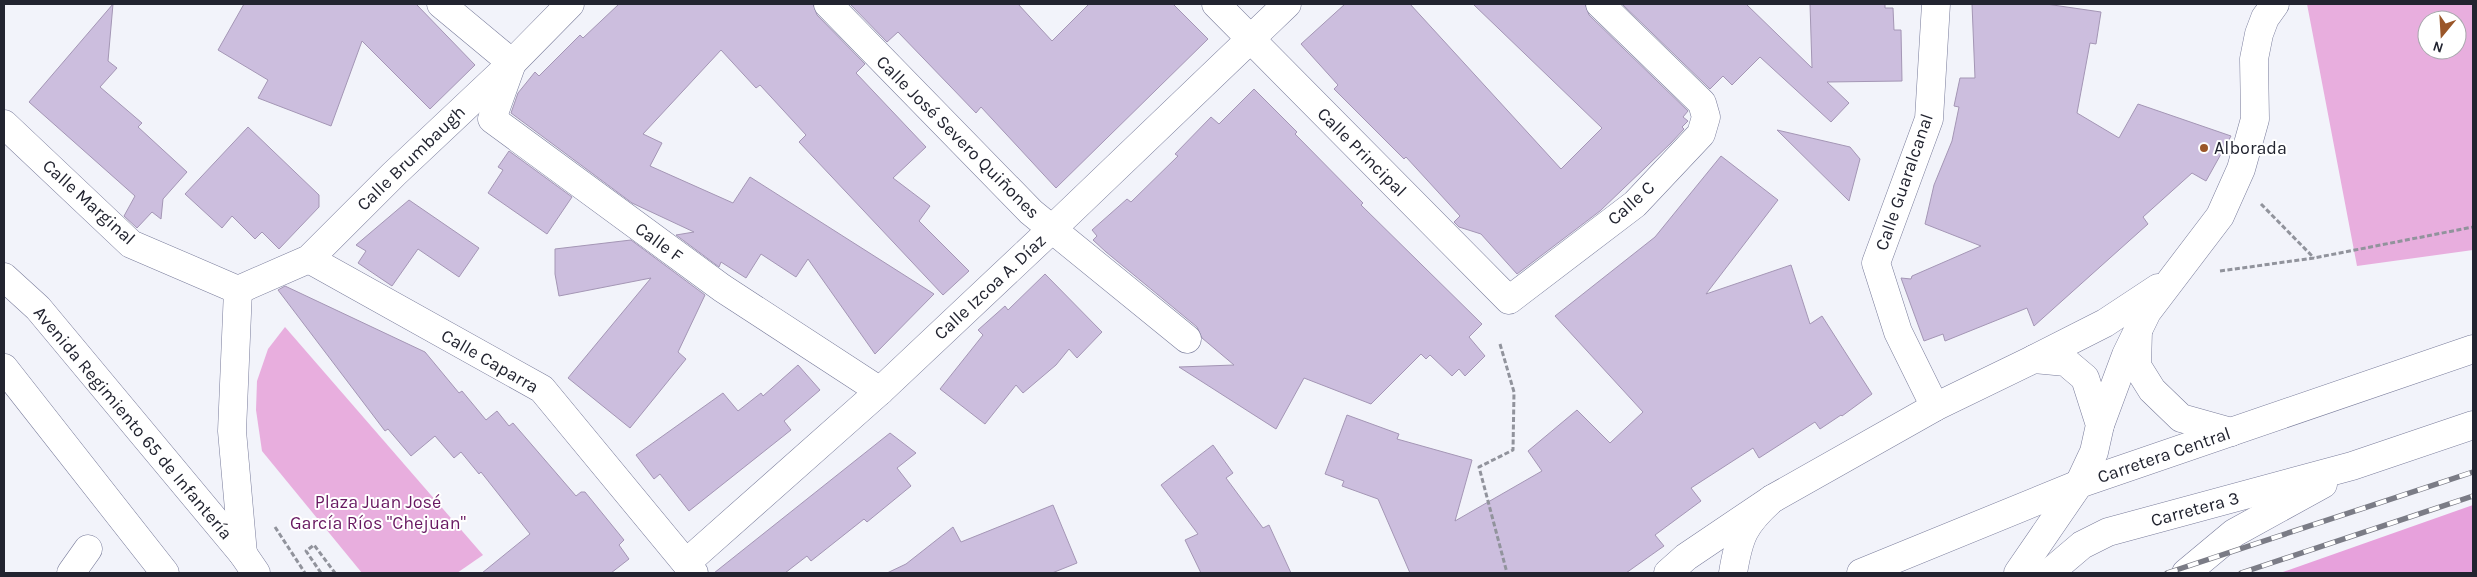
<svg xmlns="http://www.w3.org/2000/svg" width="2477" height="577" font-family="Karla,sans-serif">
<rect width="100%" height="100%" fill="#f2f3fa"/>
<g fill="#e8aede" fill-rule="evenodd">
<path d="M2307,4H2473V250L2357,266ZM2427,20H2457V50H2427Z"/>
<path d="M285,327L483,555L457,573H362L262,451L256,410L257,381L268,349Z"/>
</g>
<path fill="#e7a1dc" d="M2473,505V573H2280Z"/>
<g fill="#ccbede" stroke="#a496b5">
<path d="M113,4L108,61L117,68L100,87L142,123L138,127L187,172L163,199L161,219L152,212L137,228L124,216L135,196L29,102Z"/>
<path d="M244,4H416L475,65L430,109L362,41L331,126L258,98L268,80L218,50Z"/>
<path d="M619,4H813L817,15L865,64L856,73L926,147L893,178L930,206L919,221L969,271L943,295L799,142L806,135L760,85L756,88L721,50L643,134L662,143L650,166L733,203L750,177L934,294L875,354L808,259L796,277L761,254L746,278L721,262L719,267L676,235L694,232L632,203L511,113L518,93L535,72L539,76L580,35L583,38Z"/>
<path d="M850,4H1018L1052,41L1089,4H1173L1208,39L1056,188L981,107L976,113L898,32L887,42Z"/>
<path d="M1345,4H1410L1561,169L1602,128L1473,4H1585L1589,15L1688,111L1683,117L1688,121L1682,127L1684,129L1671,143L1600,211L1517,274L1481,234L1459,227L1454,222L1460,216L1406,157L1404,159L1334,89L1338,85L1301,44Z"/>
<path d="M1622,4H1746L1812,68L1810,4H1885V8H1893L1894,30H1901L1902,81L1827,82L1849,103L1831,122L1760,57L1732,85L1723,76L1710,89Z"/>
<path d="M1972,4H2046L2101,12L2096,44L2090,43L2077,113L2119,138L2138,104L2231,136L2206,181L2192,173L2143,217L2148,224L2034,326L2027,308L1945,341L1943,334L1924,341L1901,278L1911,279L1912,276L1981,246L1925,224L1934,185L1952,141L1959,107L1954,106L1960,78H1975Z"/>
<path d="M1254,89L1297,132L1295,134L1363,203L1361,205L1482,324L1469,337L1485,356L1465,376L1459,369L1452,376L1430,355L1426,359L1421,354L1371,404L1304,378L1276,429L1179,367L1234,365L1202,338L1197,327L1106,252L1093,240L1097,236L1092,230L1127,199L1131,202L1178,156L1175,154L1211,117L1219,124Z"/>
<path d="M248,127L319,195V207L279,249L262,232L255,239L232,216L222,228L185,194Z"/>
<path d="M1777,130L1850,147L1860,159L1849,201Z"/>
<path d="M509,151L572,197L547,234L488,193L503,170L498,167Z"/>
<path d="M1721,156L1778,200L1706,294L1791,265L1810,324L1822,316L1872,394L1842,416L1841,415L1820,429L1815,422L1759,458L1753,448L1691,488L1701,501L1655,535L1664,546L1626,573H1410L1378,499L1342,486L1344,481L1325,474L1347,415L1399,434L1397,439L1472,460L1455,521L1542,471L1528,451L1577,410L1610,443L1643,412L1555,316L1655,237Z"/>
<path d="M409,200L479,248L459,277L418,249L392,286L358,263L366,251L356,245Z"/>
<path d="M631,240L705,295L678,352L686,359L630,428L568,378L651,278L559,296L555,274V249Z"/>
<path d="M1045,274L1102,332L1077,358L1069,349L1056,365L1023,393L1016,385L985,424L940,389L983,335L978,330L1005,306L1008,310Z"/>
<path d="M285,286L425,352L459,393L462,391L486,420L497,411L509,426L513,423L576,496L581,492H585L624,540L619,545L629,559L611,573H482L530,534L481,472L479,474L461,452L454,458L435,436L411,456L388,429L385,431L278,290Z"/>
<path d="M798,365L820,390L784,421L791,430L689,511L660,474L654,479L636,455L723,393L738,411L761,393L763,396Z"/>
<path d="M890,433L916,453L897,468L911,486L867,522L864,519L811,561L807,556L785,573H714Z"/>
<path d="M1213,445L1233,473L1226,478L1263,528L1269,525L1291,573H1201L1185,540L1198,534L1161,485Z"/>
<path d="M1053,505L1077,563L1052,573H887L906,564L953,527L961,542Z"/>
</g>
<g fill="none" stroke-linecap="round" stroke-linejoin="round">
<defs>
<g id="minor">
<path d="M441,4L512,63L492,119L722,288L880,391"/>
<path d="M828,4L1031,212L1187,339"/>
<path d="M1216,4L1509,300L1635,204L1701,134L1706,117L1702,103L1600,4"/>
<path d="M4,124L131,244L238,290L309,259L394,174L512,63L570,4"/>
<path d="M309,259L542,389L694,573"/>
<path d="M2034,359L2105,323L2158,288"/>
<path d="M2100,425L2126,355L2147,312L2220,216L2241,169L2255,119L2254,59L2259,34L2265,18L2275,4"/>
<path d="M686,563L880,391L1051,230L1287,4"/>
<path d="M71,573L88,549"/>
</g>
<g id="tertiary">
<path d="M1935,407L1898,332L1876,263L1929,119L1936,4"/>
<path d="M1733,573C1739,536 1744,524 1772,499L1935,407L2034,359L2066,362L2085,378L2100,425L2094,452L2079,484"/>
</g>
<g id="trunk">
<path d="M4,277L38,308L243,554L256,573"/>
<path d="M238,290L232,431L243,554"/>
<path d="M2138,330L2137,366L2152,390L2181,418L2231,432"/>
<path d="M4,368L165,573"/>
<path d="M1668,573L1686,557L1772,499"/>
<path d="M1861,573L2079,484L2473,349"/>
<path d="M2018,573L2079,484"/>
<path d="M2049,573L2082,545L2108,532L2352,466L2473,425"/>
<path d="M2186,573L2234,533L2323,484"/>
</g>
</defs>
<use href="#minor" stroke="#797c9b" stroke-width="29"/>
<use href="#tertiary" stroke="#797c9b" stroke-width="29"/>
<use href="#trunk" stroke="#797c9b" stroke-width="29"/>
<g stroke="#91939c" stroke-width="3" stroke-dasharray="5 2.5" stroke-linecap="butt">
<path d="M2261,204L2314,258"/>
<path d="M2220,271L2314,258L2473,227"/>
<path d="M1500,344L1514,392L1513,450L1479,467L1507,573"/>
<path d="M275,527L305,573"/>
<path d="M321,573L306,551L314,545L335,573"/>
</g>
<use href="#minor" stroke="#fff" stroke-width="28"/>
<use href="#tertiary" stroke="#fff" stroke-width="28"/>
<use href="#trunk" stroke="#fff" stroke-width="28"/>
<defs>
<g id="rail">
<path d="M2167,573L2473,472"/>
<path d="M2241,573L2473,496"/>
</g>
</defs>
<use href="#rail" stroke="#7b7c86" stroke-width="5.5"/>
<use href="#rail" stroke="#fff" stroke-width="4" stroke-dasharray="11" stroke-linecap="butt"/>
</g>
<circle fill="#9a5629" stroke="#fff" stroke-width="2" cx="2204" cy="148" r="5"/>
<g text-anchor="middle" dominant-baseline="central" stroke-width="4" stroke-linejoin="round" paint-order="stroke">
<g font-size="18" fill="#222430" stroke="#fff">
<text transform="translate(958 137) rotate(45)">Calle José Severo Quiñones</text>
<text transform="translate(1362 152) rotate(45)">Calle Principal</text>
<text transform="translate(411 158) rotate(-44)">Calle Brumbaugh</text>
<text transform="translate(1904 182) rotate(-71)">Calle Guaralcanal</text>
<text transform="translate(89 202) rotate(42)">Calle Marginal</text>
<text transform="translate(1631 203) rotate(-42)">Calle C</text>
<text transform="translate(659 242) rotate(36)">Calle F</text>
<text transform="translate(990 287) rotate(-43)">Calle Izcoa A. Díaz</text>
<text transform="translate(490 361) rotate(30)">Calle Caparra</text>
<text transform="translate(133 423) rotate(50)">Avenida Regimiento 65 de Infantería</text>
<text transform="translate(2164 455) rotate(-19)">Carretera Central</text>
<text transform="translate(2195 509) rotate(-15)">Carretera 3</text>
</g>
<g font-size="18" fill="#222430" stroke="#fff" text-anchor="start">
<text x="2214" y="148">Alborada</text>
</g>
<g font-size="18" fill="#681861" stroke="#fff">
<text x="378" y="502">Plaza Juan José<tspan x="378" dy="21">García Ríos "Chejuan"</tspan></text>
</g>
</g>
<rect width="2477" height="577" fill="none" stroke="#222430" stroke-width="10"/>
<g transform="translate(2442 35) rotate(198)"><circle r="24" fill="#ffffff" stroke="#a7a7ac"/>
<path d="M0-4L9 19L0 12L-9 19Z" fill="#9a5629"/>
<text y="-8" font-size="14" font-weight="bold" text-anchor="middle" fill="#222430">N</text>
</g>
</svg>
